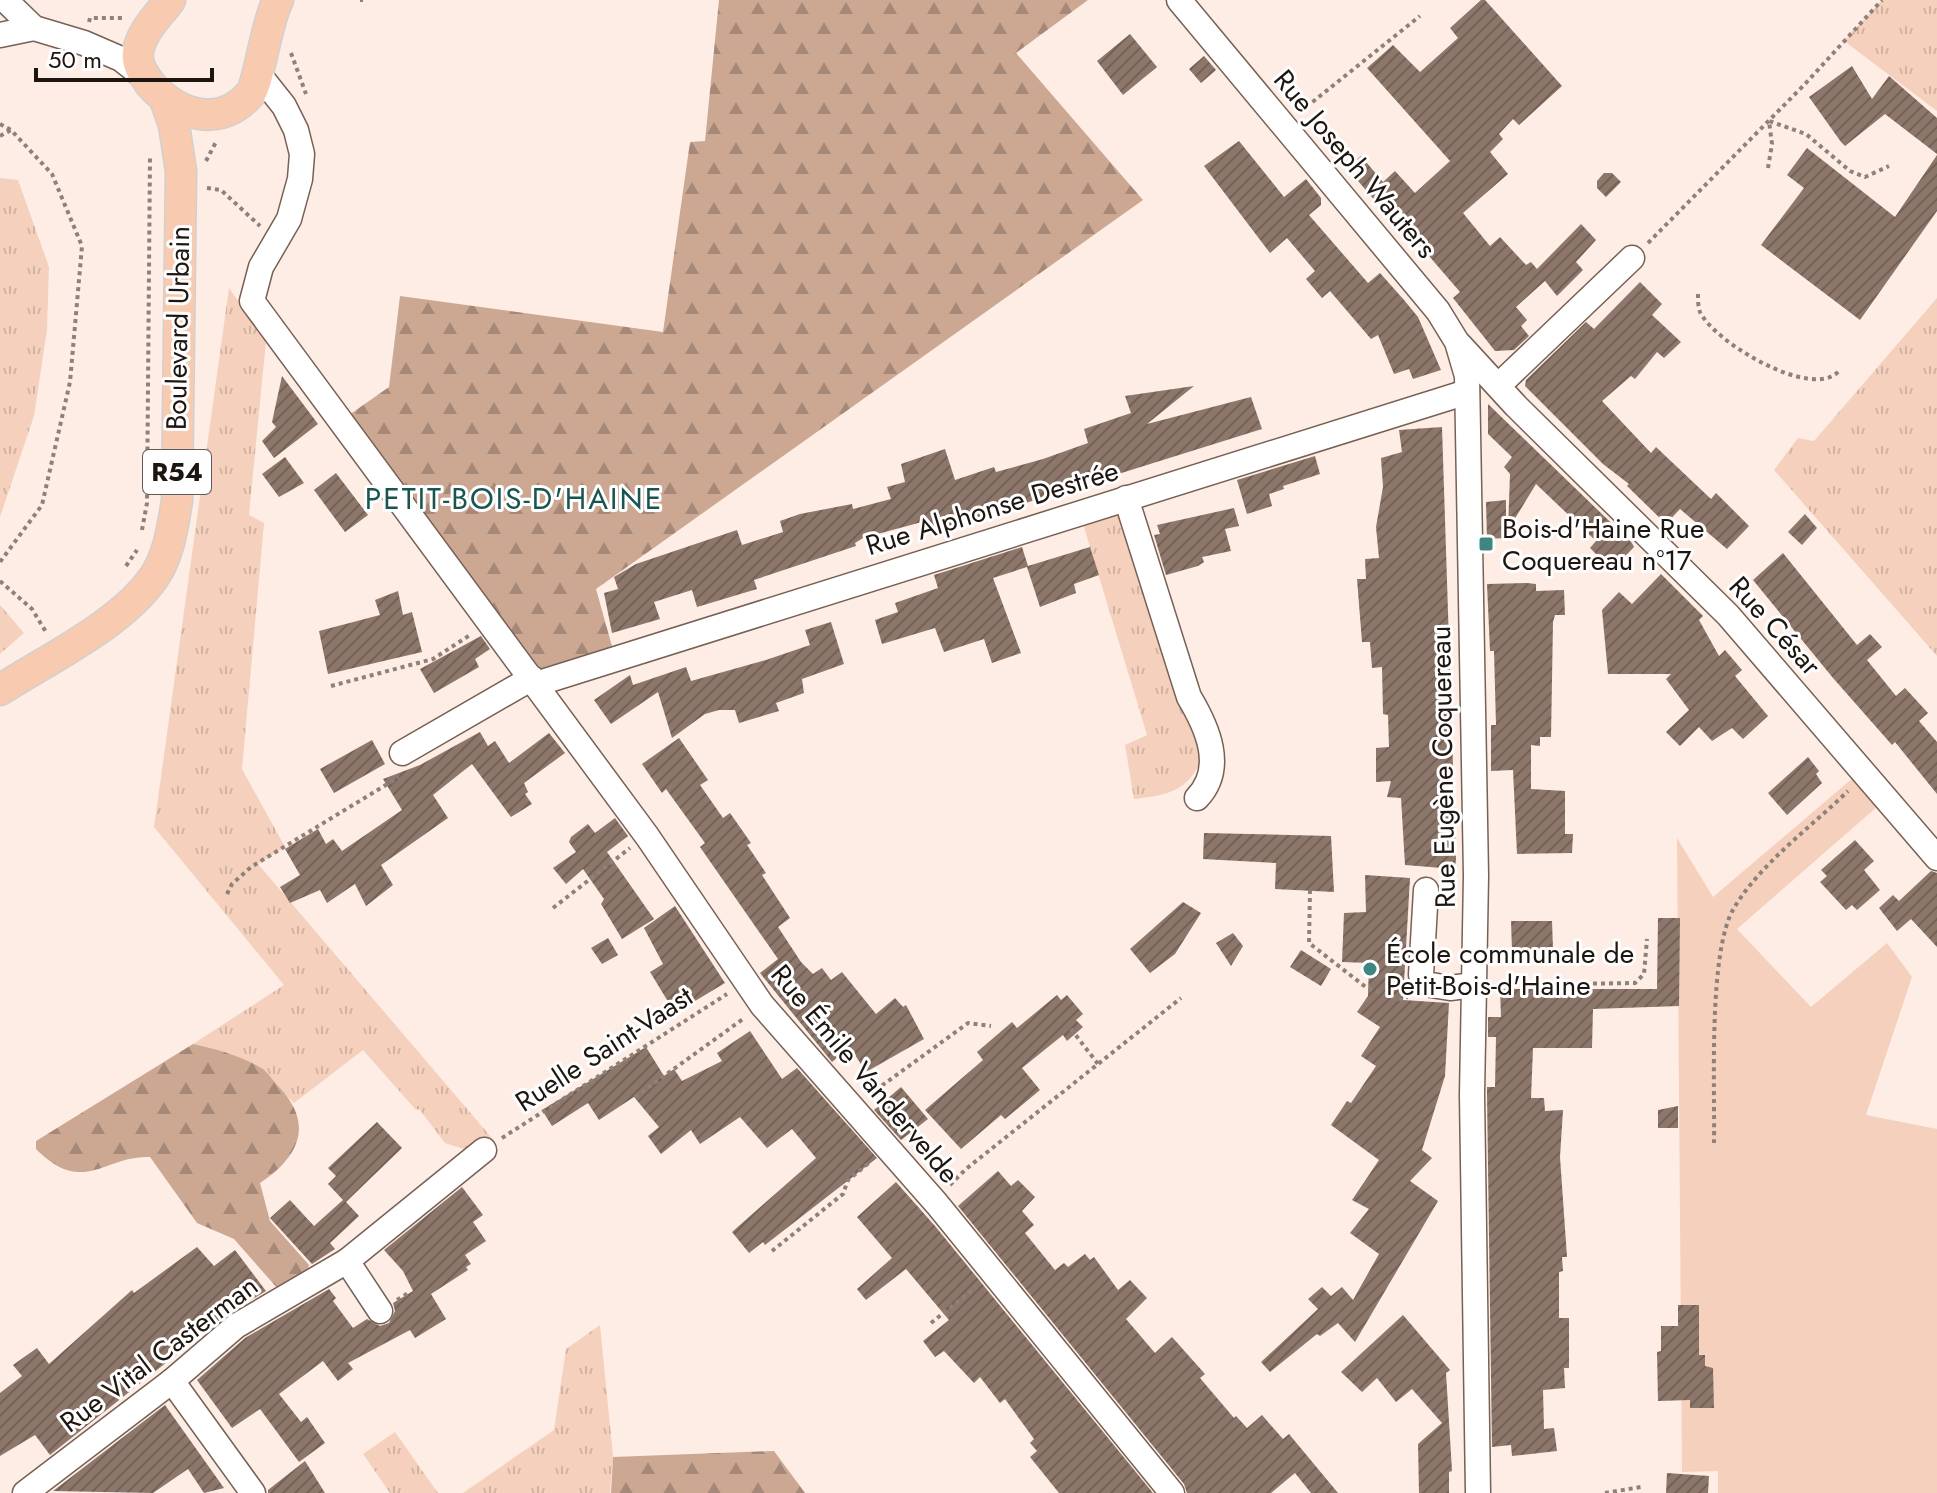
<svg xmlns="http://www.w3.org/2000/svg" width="1937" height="1493" font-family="Jost,sans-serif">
<defs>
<pattern id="grass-tufts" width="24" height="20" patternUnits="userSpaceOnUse" patternTransform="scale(2)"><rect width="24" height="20" fill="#f5d1bd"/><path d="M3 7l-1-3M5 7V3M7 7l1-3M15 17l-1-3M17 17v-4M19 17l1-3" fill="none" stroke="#d2b3a1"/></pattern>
<pattern id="forest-firs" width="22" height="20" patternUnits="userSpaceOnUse" patternTransform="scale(2)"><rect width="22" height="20" fill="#cca893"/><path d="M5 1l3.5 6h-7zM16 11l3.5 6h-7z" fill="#a58877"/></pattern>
<pattern id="building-hatch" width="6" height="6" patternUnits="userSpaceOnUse" patternTransform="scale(2)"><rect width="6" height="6" fill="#8d776a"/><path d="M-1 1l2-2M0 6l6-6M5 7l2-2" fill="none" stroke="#736056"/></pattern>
</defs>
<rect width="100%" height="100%" fill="#fdede5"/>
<g fill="url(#grass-tufts)">
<path d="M1882,0H1937V111L1844,41Z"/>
<path d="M0,178L18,180L49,267L47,330L34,416L0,517Z"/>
<path d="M229,288L266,341L249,515L264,523L242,769L285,847L258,864L491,1137L495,1143L479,1154L445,1143L419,1109L416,1110L363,1050L294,1103C267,1074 231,1053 193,1044L284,985L154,827Z"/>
<path d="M1937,298V656L1774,470L1798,438L1814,441Z"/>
<path d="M1114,507L1134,545L1205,754C1187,791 1174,794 1134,799L1125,745L1147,735L1081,517Z"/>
<path d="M0,605L24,633L0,654Z"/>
<path d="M600,1325L613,1456L610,1493H463L554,1430L566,1349Z"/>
<path d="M395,1432L438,1493H390L363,1454Z"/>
</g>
<g fill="url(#forest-firs)">
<path d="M719,0H1088L1016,53L1143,200L596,589L615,657L536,684L339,422L389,387L400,296L663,332L690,142L705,141Z"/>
<path d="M193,1044C216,1049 242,1056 263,1069C269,1074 274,1082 280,1088C314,1125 299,1157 260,1183L270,1221L309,1265L307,1274L278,1289L234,1239L197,1223L150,1157C104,1155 84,1197 36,1149V1141Z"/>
<path d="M774,1451L805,1493H611L613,1457Z"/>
</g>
<path fill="#f5d1bd" d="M1861,771L1886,799L1737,929L1811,1007L1887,943L1912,977L1866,1115L1937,1129V1493H1718V1471L1682,1472L1677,838L1713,897Z"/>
<g fill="url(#building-hatch)">
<path d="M1481,0H1485L1562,86L1519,125L1513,119L1499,134L1503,139L1490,152L1508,174L1463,213L1490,246L1500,237L1526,265L1531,262L1537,269L1581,224L1596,240L1576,262L1583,270L1557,296L1545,281L1516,307L1527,320L1521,326L1529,336L1514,350L1495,351L1453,298L1460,292L1392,213L1388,216L1347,168L1361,156L1383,182L1395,171L1415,193L1450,161L1367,68L1393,45L1420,72L1458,38L1450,28Z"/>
<path d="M1130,34L1157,67L1123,95L1097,61Z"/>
<path d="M1204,56L1216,70L1201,83L1189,69Z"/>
<path d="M1852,66L1872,99L1889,76L1937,118V154L1885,114L1845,146L1841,142L1809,97Z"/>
<path d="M1239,141L1284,197L1306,179L1321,198V205L1309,215L1368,283L1380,273L1404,300L1418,317L1441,370L1413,379L1409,369L1394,374L1378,335L1371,339L1330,291L1322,298L1306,279L1315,271L1287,238L1270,253L1204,166Z"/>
<path d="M1807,148L1895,217L1937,155V211L1860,320L1761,245L1804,188L1787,175Z"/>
<path d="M1604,173H1612L1621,182L1606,197L1597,188V181Z"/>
<path d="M1640,282L1662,304L1652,315L1681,342L1664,358L1657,352L1635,379L1631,376L1602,401L1651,453L1656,447L1711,499L1716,493L1749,526L1727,549L1680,509L1666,524L1627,486L1629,484L1603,464L1525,386L1526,380L1586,322L1594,329Z"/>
<path d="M282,376L318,424L274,458L262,441L276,427L272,422Z"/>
<path d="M1194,386L1147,424L1251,397L1262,429L933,532L929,520L863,538L855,543L856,546L754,580L757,589L697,607L692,590L654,602L660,619L612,633L604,593L618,589L614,577L636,564L737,530L742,545L783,532L780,521L800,514L852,504L853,509L891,499L887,487L905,482L901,464L945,449L955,480L994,467L996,472L1043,459L1088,443L1084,429L1131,413L1125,396Z"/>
<path d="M1488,404L1632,543L1634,547L1612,570L1590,548L1596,541L1536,484L1508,530L1510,474L1504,467L1512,457L1488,434Z"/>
<path d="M1442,427L1456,858L1455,869L1405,865L1401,798L1387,797L1391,781L1376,782V748L1389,747L1388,715L1383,714L1382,667L1372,668L1370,642H1362L1357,579H1366L1365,559L1379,558L1376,527L1383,487L1381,458L1402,452L1399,430Z"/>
<path d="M1315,456L1320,474L1283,486L1284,489L1269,494L1272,506L1247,514L1237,480Z"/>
<path d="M285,457L304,483L279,497L262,474Z"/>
<path d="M336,473L368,515L345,532L314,490Z"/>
<path d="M1506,500V538L1487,539L1486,502Z"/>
<path d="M1234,508L1239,526L1225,529L1231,551L1202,557L1204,562L1198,566L1166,575L1154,535L1160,534L1157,525Z"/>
<path d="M1805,514L1817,528L1802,545L1788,532Z"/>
<path d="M1022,547L1028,566L1090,547L1099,575L1074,584L1076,593L1040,607L1027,567L993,578L1021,653L992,663L984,639L944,652L935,628L882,644L875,620L898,612L895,603L938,588L934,575Z"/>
<path d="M1783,553L1857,645L1870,634L1882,647L1867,660L1896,696L1905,688L1928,713L1919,721L1937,742V794L1895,742L1892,745L1833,678L1753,580Z"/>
<path d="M1661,574L1703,616L1699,620L1719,656L1725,650L1742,670L1735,676L1768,716L1743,739L1732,728L1712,741L1699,727L1680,746L1666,732L1689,710L1666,679L1671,674H1608L1602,610L1619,592L1632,604Z"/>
<path d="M1527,583L1536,584V591L1564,590L1565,615H1555L1553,622L1551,737H1540V746L1531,745V789L1565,791V834H1573L1572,853L1517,854L1513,770L1491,771V725H1496L1494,651H1490L1487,584Z"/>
<path d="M398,591L403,615L412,612L422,652L328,674L319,631L380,615L375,600Z"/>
<path d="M831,622L844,664L802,679L804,693L776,703L779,711L739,723L735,710H719L705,714L672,738L658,692L611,724L594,700L630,675L633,685L686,667L691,681L766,660L810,645L805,630Z"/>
<path d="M481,636L490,649L475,659L479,667L434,693L420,669Z"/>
<path d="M480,732L488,746L495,741L509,763L549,733L565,753L524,783L528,792L525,794L532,804L511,817L472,764L433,795L448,818L381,865L393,885L366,906L355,884L327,903L320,890L290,903L280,887L300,875L285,849L318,829L326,844L333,839L342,851L402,810L383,779L420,765Z"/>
<path d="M679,738L708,780L700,785L723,818L730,813L751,843L747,845L766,873L762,875L790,918L778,927L801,962L813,974L822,968L831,980L842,972L876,1014L895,998L903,1007L906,1005L924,1039L866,1072L850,1047L832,1062L760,973L778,959L700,847L705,843L666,789L662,793L642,764Z"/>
<path d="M372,740L385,764L334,793L320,769Z"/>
<path d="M1808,757L1819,771L1816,774L1822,783L1787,815L1768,793Z"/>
<path d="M615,818L628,836L607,852L654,919L622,939L601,904L604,899L583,869L566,884L553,868L576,852L569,842L571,837L588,824L595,833Z"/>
<path d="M1204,833L1331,836L1334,892L1275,889L1276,863L1203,859Z"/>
<path d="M1855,840L1874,861L1864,870L1880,890L1857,910L1852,905L1846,910L1820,882L1827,876L1821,870Z"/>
<path d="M1931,871L1937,873V947L1911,919L1897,931L1879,908L1893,895L1899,901Z"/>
<path d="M1365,875L1410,878L1403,1000L1449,1003L1445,1076L1422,1150L1432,1158L1410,1181L1438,1201L1355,1342L1338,1323L1320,1336L1317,1334L1270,1372L1261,1362L1318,1309L1308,1299L1322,1287L1331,1296L1342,1287L1353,1300L1379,1254L1350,1233L1369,1209L1352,1200L1379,1160L1331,1125L1347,1101L1351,1103L1376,1066L1361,1056L1380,1027L1357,1012L1368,996L1369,963L1342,962L1344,913L1366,912Z"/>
<path d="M1183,902L1201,913L1175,954L1150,973L1130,949Z"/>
<path d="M675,906L725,983L675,1013L650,972L663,964L644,928Z"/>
<path d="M1658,918H1680L1679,1006L1593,1009L1592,1048H1533L1531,1098H1544L1545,1111L1563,1110L1560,1157L1567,1257H1562L1563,1271L1559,1272V1318H1569V1368H1564L1565,1388L1543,1390L1544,1429L1554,1428L1557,1451L1512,1456L1511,1445L1492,1447L1487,1095V1087H1495L1496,1037H1488V1017H1501L1500,989H1657Z"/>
<path d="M1511,921H1552L1553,949L1512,951Z"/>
<path d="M1233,933L1243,946L1231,966L1216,943Z"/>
<path d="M608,938L618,955L602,964L591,948Z"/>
<path d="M1301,950L1331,969L1321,986L1290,967Z"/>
<path d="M1057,995L1061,1000L1067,995L1083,1014L1076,1020L1083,1027L1067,1041L1063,1035L1022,1068L1040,1090L1005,1119L1001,1115L961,1149L925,1110L983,1060L977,1052L1012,1022L1017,1028Z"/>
<path d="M750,1031L782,1079L797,1068L877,1158L765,1245L763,1242L749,1253L732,1232L816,1158L792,1129L767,1148L740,1117L700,1144L691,1130L661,1154L648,1136L659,1127L634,1097L599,1120L588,1103L552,1126L542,1110L646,1047L664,1076L674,1069L682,1081L722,1061L717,1053Z"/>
<path d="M901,1087L928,1119L901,1140L874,1110Z"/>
<path d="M1678,1106V1128H1658V1110Z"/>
<path d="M377,1122L402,1148L346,1202L359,1216L330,1243L335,1249L312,1264L270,1218L290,1200L314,1226L343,1200L328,1184L336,1176L328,1168Z"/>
<path d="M998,1171L1011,1186L1018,1180L1035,1197L1022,1211L1034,1225L1025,1233L1055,1270L1064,1263L1068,1267L1085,1254L1090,1260L1094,1257L1118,1290L1130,1280L1147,1298L1126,1319L1155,1353L1172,1337L1205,1374L1200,1378L1234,1418L1236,1416L1247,1428L1262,1415L1283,1439L1289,1434L1338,1493H1311L1295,1473L1271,1493H1187L1184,1484L958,1206Z"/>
<path d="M896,1182L935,1226L1153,1493H1059L1030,1457L1037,1451L1030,1443L1034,1439L1005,1399L1000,1403L980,1377L974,1383L944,1351L935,1357L923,1341L949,1320L906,1269L866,1300L857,1289L892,1258L857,1217Z"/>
<path d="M462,1187L483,1215L473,1222L486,1241L465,1255L471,1264L466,1267L468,1270L431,1294L446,1319L415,1338L410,1330L348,1363L353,1369L338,1381L323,1361L279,1394L301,1422L307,1417L325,1443L299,1462L260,1409L232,1428L197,1380L245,1338L329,1289L336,1298L333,1301L353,1328L367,1319L380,1326L389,1323L395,1311L393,1303L413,1291L403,1271L384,1250Z"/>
<path d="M197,1247L214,1266L235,1250L266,1291L226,1315L50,1455L35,1435L0,1456V1393L22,1376L13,1365L37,1348L49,1364L132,1290L134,1293Z"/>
<path d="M1678,1305H1699V1355H1705V1366L1713,1368L1714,1408H1690V1400L1658,1401L1657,1352L1661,1351V1326H1678Z"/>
<path d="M1403,1315L1450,1370L1446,1373L1452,1471L1449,1472V1493H1419L1418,1444L1442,1423L1412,1389L1396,1402L1377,1378L1362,1392L1341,1372Z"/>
<path d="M165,1405L224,1488L204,1493L188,1469L153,1493L53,1491Z"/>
<path d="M305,1461L325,1493H268V1490Z"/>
<path d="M1667,1473L1709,1476L1708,1493H1666Z"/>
</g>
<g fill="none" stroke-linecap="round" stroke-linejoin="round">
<defs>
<g id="minor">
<path d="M5,0L34,28L84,43L121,59L144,77"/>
<path d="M1179,0L1438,311L1457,342L1467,376L1476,876L1472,1095L1478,1493"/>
<path d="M0,35L34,28"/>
<path d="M257,72L284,106L296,130L302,154L300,179L289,219L261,267L252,301L647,836L762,1005L937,1204L1172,1493"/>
<path d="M1460,345L1516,406L1728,615L1937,858"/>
<path d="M1499,385L1632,258"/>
<path d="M1126,498L1189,697C1207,727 1226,768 1197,798"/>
<path d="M536,684L1467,392"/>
<path d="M402,753L532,678"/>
<path d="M1426,890L1421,975L1425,984L1450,988L1474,985"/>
<path d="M347,1261L380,1311"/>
<path d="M172,1381L253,1493"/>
<path d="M25,1493L172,1381L236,1326L347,1261L484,1150"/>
</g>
<g id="major">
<path d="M170,0C158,16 141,32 138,52C136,63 144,76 151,85C178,115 220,129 250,94C259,83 266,23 278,0"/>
<path d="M0,690C48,659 122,624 154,577C169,556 173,525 177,501L181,171L174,125L166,102"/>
</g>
</defs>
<use href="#minor" stroke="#766154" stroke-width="27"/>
<use href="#major" stroke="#d2d0cf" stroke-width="33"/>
<g stroke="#8d817a" stroke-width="4" stroke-dasharray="4 4" stroke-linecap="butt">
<path d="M360,0H363"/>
<path d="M89,22L90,18H125"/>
<path d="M291,53L306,94"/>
<path d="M1300,112L1420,16"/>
<path d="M0,124L11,130"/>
<path d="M0,136L11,130L52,174L82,246L70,382L42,505L0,562"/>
<path d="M206,161L217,140"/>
<path d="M1768,168L1772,144L1769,121L1806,134L1850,171L1865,177L1889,166"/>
<path d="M207,188L221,190L260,226"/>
<path d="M1648,243L1805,84L1882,0"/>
<path d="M1698,294C1698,300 1698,307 1700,312C1714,342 1812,401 1839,371"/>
<path d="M142,530L147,503L150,155"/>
<path d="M126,566L137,550"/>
<path d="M0,581L32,609L46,632"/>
<path d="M331,686L433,659L470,635"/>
<path d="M1310,890L1309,943L1367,988L1403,1000L1407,997"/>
<path d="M227,894L232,884L251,867L399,777"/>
<path d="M553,908L630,848"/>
<path d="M1497,985L1635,983L1644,974L1647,939"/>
<path d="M1071,1029L1098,1064"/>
<path d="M869,1095L968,1023L991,1026"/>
<path d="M635,1097L743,1019"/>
<path d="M502,1138L727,994"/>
<path d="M1714,1143C1715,1088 1708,951 1734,908C1761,863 1811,827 1848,791"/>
<path d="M950,1185L966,1169L1181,998"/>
<path d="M772,1251L843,1194L848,1180L870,1162"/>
<path d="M397,1300L410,1292"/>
<path d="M931,1323L976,1287"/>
<path d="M1605,1493L1641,1487"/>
</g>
<use href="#minor" stroke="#fff" stroke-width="24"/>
<use href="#major" stroke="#f8caaf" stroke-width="30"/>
</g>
<g fill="#3f8682" stroke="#fefefe" stroke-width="3">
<rect x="1478" y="536" width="16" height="16" rx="4"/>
<circle cx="1370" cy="969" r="8"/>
</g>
<g text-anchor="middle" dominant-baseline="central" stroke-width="6" stroke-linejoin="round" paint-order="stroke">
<rect fill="#fefefe" stroke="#605b57" stroke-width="2" x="143" y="450" width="68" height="44" rx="6"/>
<g font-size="26" font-weight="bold" fill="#1d1510">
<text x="177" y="472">R54</text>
</g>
<g font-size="28" fill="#1d1510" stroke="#fefefe">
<text transform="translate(1355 164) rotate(50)">Rue Joseph Wauters</text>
<text transform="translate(178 328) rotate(-89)">Boulevard Urbain</text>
<text transform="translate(992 508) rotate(-17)">Rue Alphonse Destrée</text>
<text transform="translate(1775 626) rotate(48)">Rue César</text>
<text transform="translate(1443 767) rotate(-91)">Rue Eugène Coquereau</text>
<text transform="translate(604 1049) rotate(-33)">Ruelle Saint-Vaast</text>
<text transform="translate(865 1074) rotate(50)">Rue Émile Vandervelde</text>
<text transform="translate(159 1354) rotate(-37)">Rue Vital Casterman</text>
</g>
<g font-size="28" fill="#1d1510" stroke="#fefefe" text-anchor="start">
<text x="1502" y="528">Bois-d'Haine Rue<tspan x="1502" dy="32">Coquereau n°17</tspan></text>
<text x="1386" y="953">École communale de<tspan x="1386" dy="32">Petit-Bois-d'Haine</tspan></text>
</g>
<g font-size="30" letter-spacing="2" fill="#185450" stroke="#fefefe">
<text x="514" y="498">PETIT-BOIS-D'HAINE</text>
</g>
</g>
<path d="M36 68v12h176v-12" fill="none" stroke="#1d1510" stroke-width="4"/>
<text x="48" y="68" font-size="24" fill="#1d1510" stroke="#fefefe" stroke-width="6" paint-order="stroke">50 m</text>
</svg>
